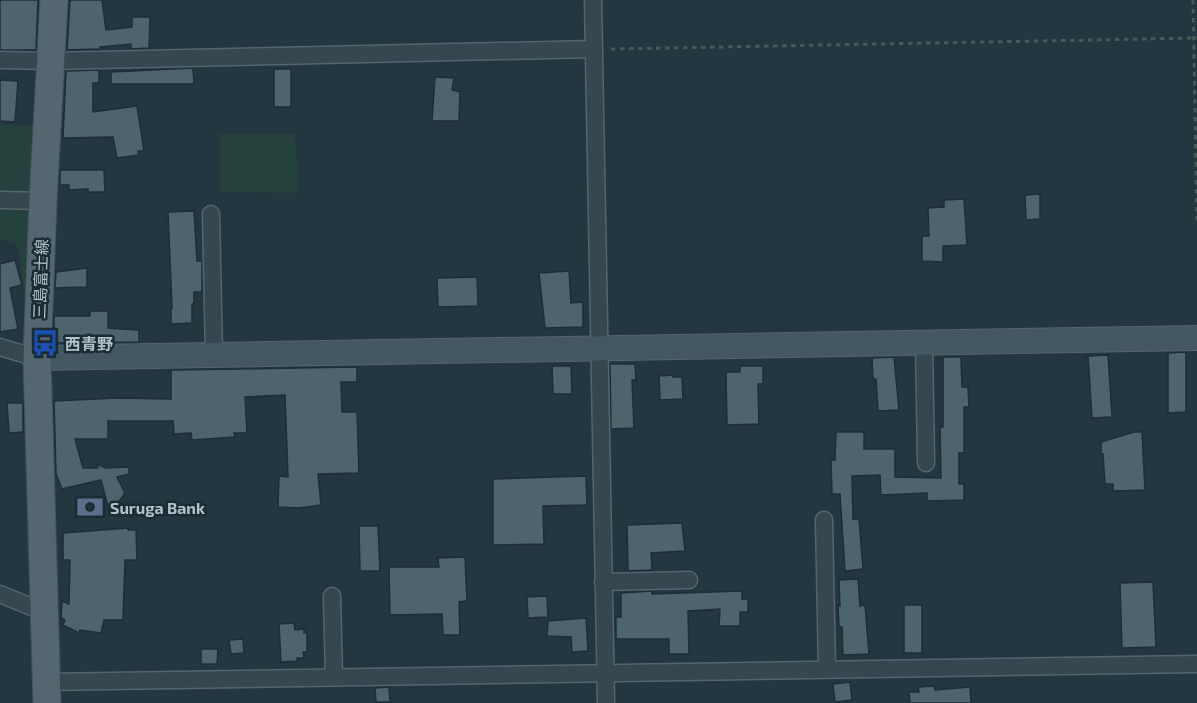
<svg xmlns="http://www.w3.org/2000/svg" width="1197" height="703" font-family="'Exo 2','Noto Sans JP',sans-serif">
<rect width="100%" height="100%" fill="#223740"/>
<g fill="#24413d">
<path d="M0,125H39L35,194L0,193Z"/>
<path d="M219,134H295L299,193L220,192Z"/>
<path d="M0,205L36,206L32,304L25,303L18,246L0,238Z"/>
</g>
<g fill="#4d646d" stroke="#1d2e36" stroke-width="1.5">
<path d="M0,0H38L36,50H0Z"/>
<path d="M70,0H102L106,30L132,27V17H150L149,48L131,49V44L100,47V49L67,50Z"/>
<path d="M193,68L194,84H111V72Z"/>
<rect x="274" y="69" width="17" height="38"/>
<path d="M99,70V83H93V112L137,106L144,151H138L139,155L117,158L113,137L63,138L66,71Z"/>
<path d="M435,77L454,78L452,90L460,92L459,121H432Z"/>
<path d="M0,80L18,81L15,122L0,121Z"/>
<path d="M60,170H104L105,192H88V189L69,190V185H60Z"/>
<path d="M1040,194V219L1026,220L1025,195Z"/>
<path d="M964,199L967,245L943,246V262L922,261V236H929L928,208L944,207V200Z"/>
<path d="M194,211L197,261H202V292H194V304H192V323L171,324V308H172L168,212Z"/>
<path d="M15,260L22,285L10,288L18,329L0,332V264Z"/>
<path d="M87,268V287L55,288L56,272Z"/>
<path d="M569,271L571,303L583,302V327L545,328L539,273Z"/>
<path d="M477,277L478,306L438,307L437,278Z"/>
<path d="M90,311H108V328L139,330V342L54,343V316H90Z"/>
<path d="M1186,352V412L1168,413V353Z"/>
<path d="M1108,355L1112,417L1092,418L1088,356Z"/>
<path d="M894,357L899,410L878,411L876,379H873L872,358Z"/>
<path d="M943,357H961L962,387H968L969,407H964V453H959V484H964V500L927,501V493L881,495L880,475L852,476L853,519H859L863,569L845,571L840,494H832L831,460H835L836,432H864V449H895V477L941,478L940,427H943Z"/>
<path d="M610,364H635L636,380H632L634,428L611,429Z"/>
<path d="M552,366H571L572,394H553Z"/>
<path d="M740,366H763V384H758L759,424L727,425L726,372H740Z"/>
<path d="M357,367V382H341L342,412H357L359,473L318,474L321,505L299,508L278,507L279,476L288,477L285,395L245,397L247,433H234L235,437L192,440L191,433L174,434L173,421H108V439H75L83,468H98L97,464L105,468L129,467V474L117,477L125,493L110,514L101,480L62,489L56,474L54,401L117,398L171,399V370Z"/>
<path d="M673,375V377H682L683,399L660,400L659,376Z"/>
<path d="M7,403H23V432L9,433Z"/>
<path d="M1134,432H1142L1145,490L1113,491V484H1105L1103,454H1101V442Z"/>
<path d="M586,476L587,505L543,506L544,544L493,545V479Z"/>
<path d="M682,523L685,551L651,553L652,570L628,571L627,525Z"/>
<path d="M359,526H378L380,571H360Z"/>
<path d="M128,528V530H136L137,560H125L123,620H104L101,633L80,630L79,633L63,625L65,620L61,618L62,601L69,604L70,560H63V533Z"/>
<path d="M465,557L467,601L459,602L460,635H443L442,614L390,615L389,567H439L438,558Z"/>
<path d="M858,579L860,606L865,605L869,654L843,655L842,627H839L838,606H840L839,580Z"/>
<path d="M1153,582L1156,647L1122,648L1120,583Z"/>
<path d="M652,591V594L742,591V599H748V612H740V626H719L720,609L688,611L689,654H669V639H616V617H621V593Z"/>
<path d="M547,596L548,617L528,618L527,597Z"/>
<rect x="904" y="605" width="18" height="48"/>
<path d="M586,618L588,651L572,652L571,637L547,636L548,621Z"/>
<path d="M294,623L295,630L304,629V633L307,632V652H303L304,658H297V661L281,662L279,624Z"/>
<path d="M243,639L244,653L231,654L229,640Z"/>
<path d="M201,649H218L217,664H201Z"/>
<path d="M850,682L852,700L835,702L833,684Z"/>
<path d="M934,686L935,690L970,687L971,703H910L909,692H919L918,687Z"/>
<path d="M389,687L390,702H376L375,688Z"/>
</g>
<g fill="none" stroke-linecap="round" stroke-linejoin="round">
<defs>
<g id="street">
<path d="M593,0L606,703"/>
<path d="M0,60L51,61L594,49"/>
<path d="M0,200L43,201"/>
<path d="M211,214L214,355"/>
<path d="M924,343L926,463"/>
<path d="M0,347L37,358"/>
<path d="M824,520L827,669"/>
<path d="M603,582L689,580"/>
<path d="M0,594L44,612"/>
<path d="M332,596L334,677"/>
<path d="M46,682L1197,664"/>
</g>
<path id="secondary" d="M37,358L1197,338"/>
<path id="primary" d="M47,703L37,358L43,201L54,0"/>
</defs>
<use href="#street" stroke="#54656d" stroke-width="19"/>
<use href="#secondary" stroke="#54656d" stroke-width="26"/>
<use href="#primary" stroke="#42535b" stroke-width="29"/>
<g stroke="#425d59" stroke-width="3" stroke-dasharray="4.5 4.5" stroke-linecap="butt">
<path d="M1193,0L1197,224"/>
<path d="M611,49L1197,38"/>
</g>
<use href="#street" stroke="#36474f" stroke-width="16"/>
<use href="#secondary" stroke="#445863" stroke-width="24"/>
<use href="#primary" stroke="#546770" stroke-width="27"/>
</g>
<defs>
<symbol id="bus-bare" viewBox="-9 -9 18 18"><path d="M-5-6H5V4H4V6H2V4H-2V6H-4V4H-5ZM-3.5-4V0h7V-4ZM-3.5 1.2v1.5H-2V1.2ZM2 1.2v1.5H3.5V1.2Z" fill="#1a4fb4" stroke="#1b2c34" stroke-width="2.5" paint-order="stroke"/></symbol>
<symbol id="bank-bare" viewBox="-9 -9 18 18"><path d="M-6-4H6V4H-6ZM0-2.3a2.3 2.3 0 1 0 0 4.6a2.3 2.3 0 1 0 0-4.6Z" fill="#5c6f8a" stroke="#1b2c34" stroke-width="2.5" paint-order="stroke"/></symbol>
</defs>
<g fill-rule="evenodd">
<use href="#bus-bare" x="26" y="324" width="38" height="38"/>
<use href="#bank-bare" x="71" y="488" width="38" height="38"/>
</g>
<g text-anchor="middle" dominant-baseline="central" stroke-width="5" stroke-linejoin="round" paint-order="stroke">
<g font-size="16" fill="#b2c2ca" stroke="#1b2c34">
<text transform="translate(40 279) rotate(-88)">三島富士線</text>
</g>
<g font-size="16" font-weight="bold" fill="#b2c2ca" stroke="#1b2c34" text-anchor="start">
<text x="65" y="343">西青野</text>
<text x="110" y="507">Suruga Bank</text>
</g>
</g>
</svg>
